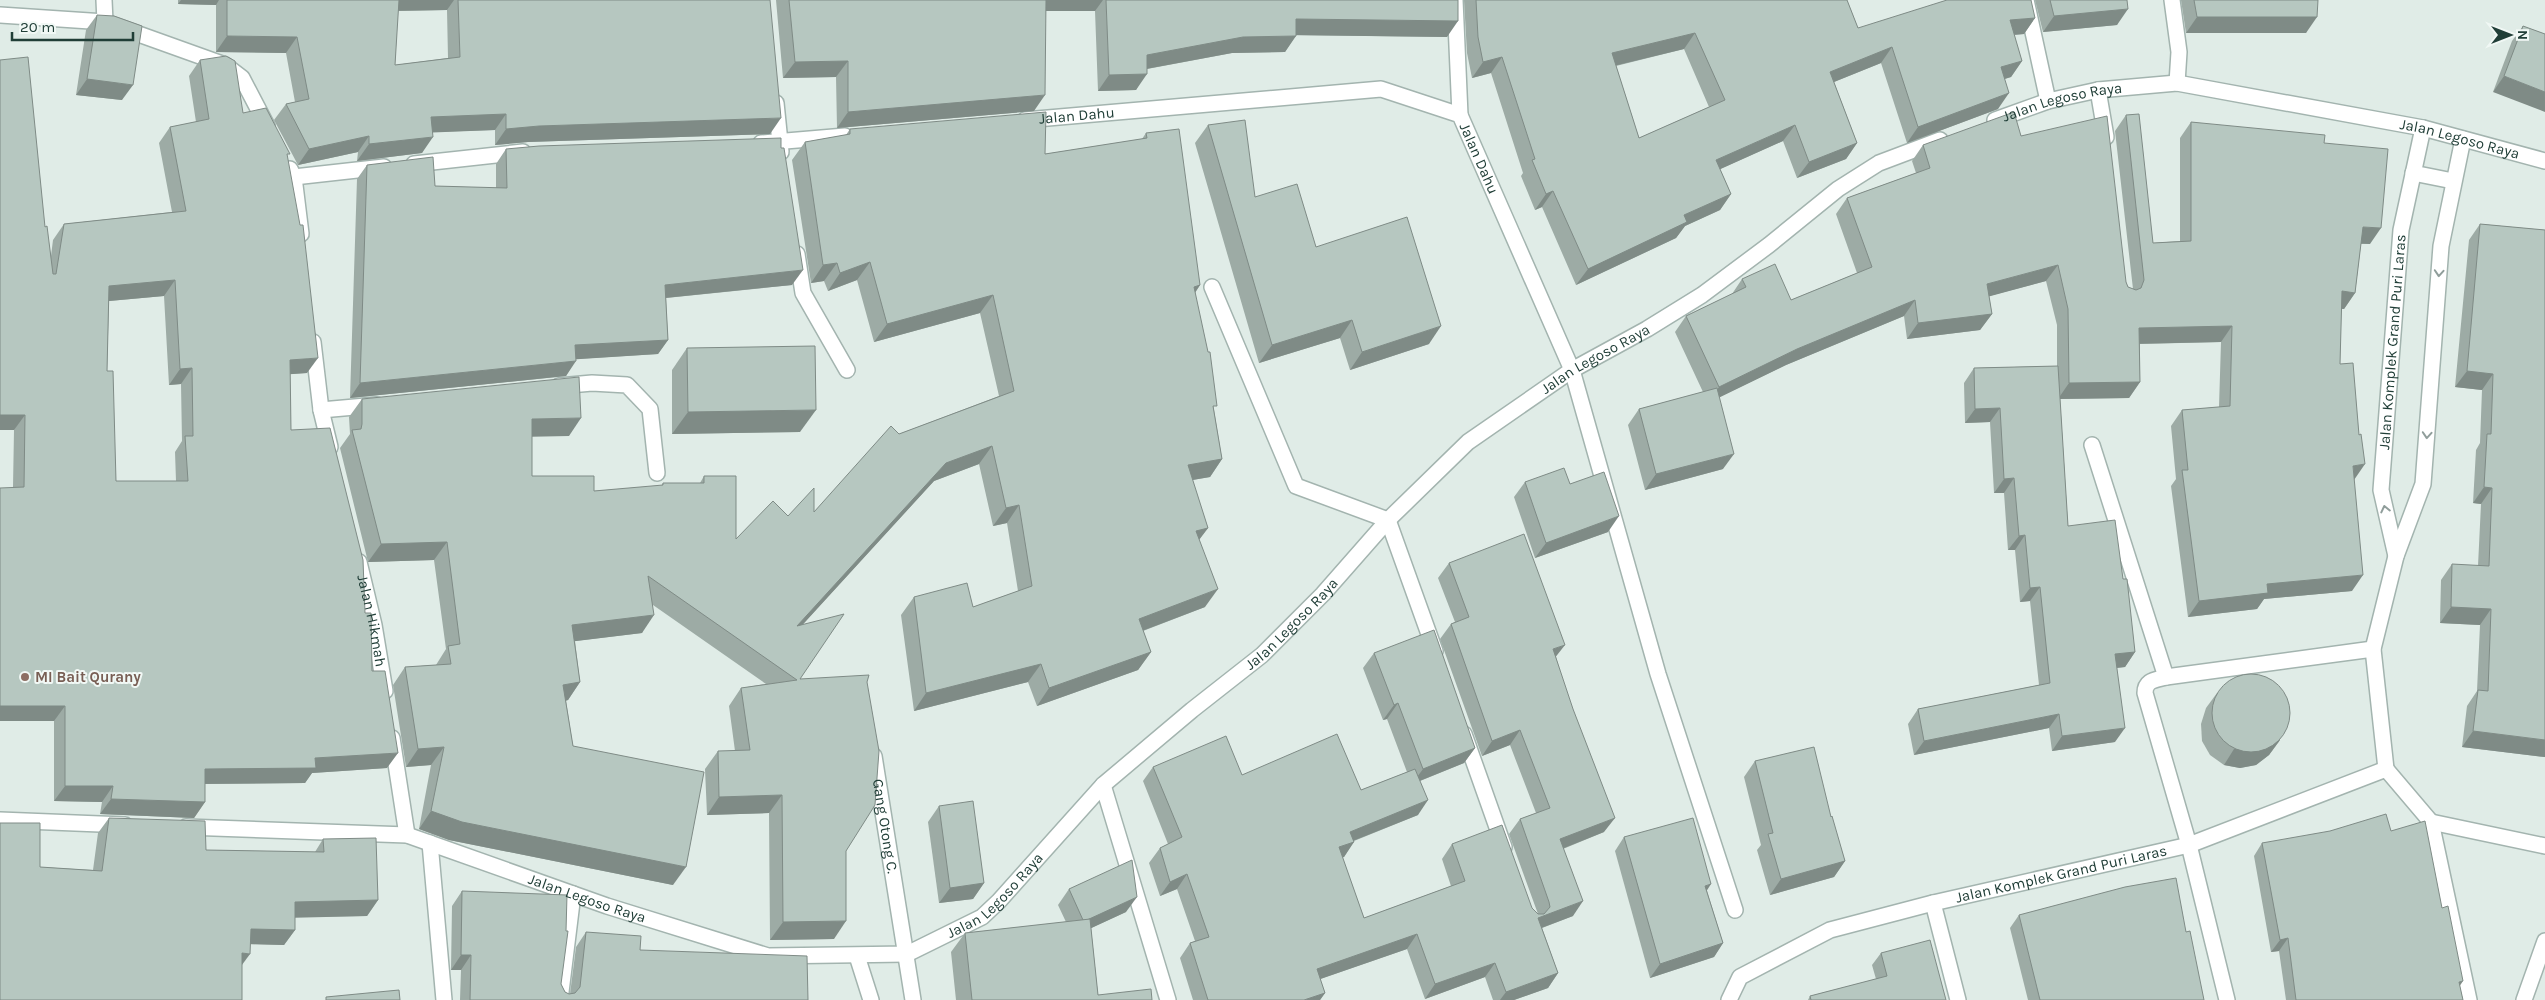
<svg xmlns="http://www.w3.org/2000/svg" width="2545" height="1000" font-family="Karla,sans-serif">
<rect width="100%" height="100%" fill="#e0ece7"/>
<g fill="none" stroke-linecap="round" stroke-linejoin="round">
<defs>
<g id="minor">
<path d="M104,0L105,22"/>
<path d="M1455,0L1460,115"/>
<path d="M2026,0L2048,101"/>
<path d="M2172,0L2179,52L2177,83"/>
<path d="M0,15L105,22L225,65L242,78L267,126"/>
<path d="M2098,90L2106,137"/>
<path d="M776,103L781,152"/>
<path id="s1" d="M1025,120L1381,89L1460,115L1572,370L1658,674L1735,910"/>
<path id="s2" d="M1995,120L2048,101L2098,90L2177,83L2423,128L2545,161"/>
<path d="M761,143L845,136"/>
<path d="M414,164L523,152"/>
<path d="M290,169L294,177L301,234"/>
<path d="M2413,173L2453,181"/>
<path d="M294,177L384,167"/>
<path d="M797,254L803,293L847,370"/>
<path d="M1212,287L1296,486L1388,520L1435,651"/>
<path d="M313,342L321,410L330,447"/>
<path d="M559,386L592,383L627,385L650,409L657,473"/>
<path d="M321,410L377,405"/>
<path d="M2092,445L2166,677"/>
<path id="s3" d="M2396,556L2381,490L2401,230L2423,128"/>
<path id="s4" d="M359,562L374,625L385,691"/>
<path d="M1464,734L1504,847"/>
<path d="M392,738L407,835"/>
<path id="s5" d="M874,756L913,1000"/>
<path d="M2386,769L2373,649L2396,556L2423,484L2441,246L2463,139"/>
<path d="M1103,785L1168,1000"/>
<path d="M0,820L125,825"/>
<path d="M2431,822L2545,846"/>
<path id="s6" d="M186,827L407,835L607,906L768,956L907,954L982,917L999,901L1103,785L1192,710L1262,655L1323,594L1388,520L1468,442L1572,370L1647,329L1702,295L1769,245L1838,189L1879,163L1940,140"/>
<path d="M430,843L444,1000"/>
<path d="M1933,903L1958,1000"/>
<path d="M857,956L871,1000"/>
<path d="M560,1000L573,894"/>
<path id="s7" d="M1729,1000L1740,977L1830,930L1933,903L2189,845L2386,769L2431,822L2469,1000"/>
<path d="M2227,1000L2189,845L2145,693C2145,680 2155,680 2166,677L2373,649"/>
<path d="M2524,1000L2545,941"/>
</g>
</defs>
<use href="#minor" stroke="#a3b4af" stroke-width="18"/>
<use href="#minor" stroke="#fff" stroke-width="15"/>
</g>
<g fill="#9daba5" fill-rule="evenodd">
<path d="M178,0H770V134L528,142L495,145V130L432,132L422,153L357,161L358,152L298,165L274,120L286,104L295,102L286,53L216,52V5L178,4ZM447,10L448,58L395,65L398,11Z"/>
<path d="M776,0H1458L1447,37L1296,35L1285,52L1232,53L1147,69L1136,90L1098,91L1095,11H1046L1034,111L837,128L836,77L783,78Z"/>
<path d="M1464,0H1847L1858,28L2035,18L2024,34L2014,35L2022,61L2011,77L2005,79L1998,109L1907,143L1881,63L1834,82L1857,143L1846,159L1797,178L1783,141L1720,169L1731,194L1720,210L1685,226L1676,238L1576,285L1542,207L1535,210L1521,176L1523,173L1491,73L1472,78L1467,53ZM1684,49L1709,107L1639,138L1616,66Z"/>
<path d="M2035,0H2127L2117,25L2043,32Z"/>
<path d="M2181,0H2318L2306,33H2186Z"/>
<path d="M97,15L122,100L76,95L86,30Z"/>
<path d="M2523,26L2545,34L2493,92L2512,41Z"/>
<path d="M200,60L243,113L287,157L307,373L290,374L291,430L365,613L372,671L387,768L312,773L305,783L205,784V802L194,818L100,814L102,802L54,801V721H0L13,487L14,430L45,227L51,256L53,240L64,224L172,212L159,143L170,127L196,122L189,76ZM164,296L169,385L181,384L182,441L175,452L176,481H116L107,371L109,301Z"/>
<path d="M2126,115L2153,243L2180,241V138L2191,122L2324,143L2370,244H2361L2355,293L2344,309H2341L2340,364L2354,480L2352,591L2264,599L2257,609L2188,617L2171,486L2176,479L2171,426L2182,410L2219,407L2221,342L2140,344V382L2129,398L2060,399L2068,526L2123,579L2135,652L2125,667L2117,668L2115,742L2052,751L2049,728L1914,755L1908,724L1918,709L2039,685L2030,601L2020,602L2015,550H2008L2004,493H1994L1990,422L1965,423L1964,383L1974,368L2057,366V325L2046,281L1989,296L1992,314L1980,330L1907,339L1904,316L1786,365L1719,397L1723,469L1645,490L1628,425L1639,409L1703,392L1675,332L1686,316L1732,294L1742,279L1791,300L1857,273L1836,214L1847,198L1916,173L1912,161L1923,145L2021,136L2126,282L2128,287L2133,289L2115,131Z"/>
<path d="M1208,125L1255,197L1316,247L1429,344L1350,370L1340,338L1259,363L1195,143Z"/>
<path d="M850,129L1045,154L1142,139L1146,133L1200,285L1195,293L1222,459L1210,477L1192,480L1208,528L1199,540L1205,607L1143,631L1151,652L1138,670L1037,706L1028,682L914,711L901,615L914,597L973,607L1018,591L1007,523L993,526L979,464L934,481L802,625L800,679L867,682L834,939L770,940L769,813L707,815L705,769L718,751H735L729,706L741,688L766,684L653,605L642,633L575,641L580,682L568,700L566,701L573,746L673,885L449,840L419,829L431,765L406,767L393,685L405,667L436,665L446,649L434,560L368,562L340,448L350,434L349,417L362,399L569,436H532V476L594,491L661,486L663,483H700L704,476L736,539L788,516L814,512L899,434L999,396L980,313L874,342L857,280L828,291L824,281L811,283L792,160L805,142L846,135Z"/>
<path d="M781,148L792,285L666,298L668,340L658,354L576,359L566,376L350,398L357,179L367,165L435,186L496,188V164L506,149Z"/>
<path d="M2480,224L2545,230V757L2462,747L2467,706L2477,691L2480,625L2440,623L2441,580L2452,564L2478,566L2481,504L2473,503L2476,450L2480,443L2482,390L2455,387L2469,240Z"/>
<path d="M687,348L800,432L672,434V370Z"/>
<path d="M1525,482L1570,484L1608,532L1535,558L1514,497Z"/>
<path d="M1449,563L1556,657L1604,832L1563,849L1573,916L1542,928L1558,973L1548,988L1514,1000H1493L1485,977L1425,999L1407,949L1320,979L1325,993L1320,1000H1193L1180,958L1190,943L1195,941L1177,889L1160,896L1149,863L1160,848L1168,844L1143,781L1153,767L1242,775L1361,790L1407,772L1387,719L1383,720L1363,668L1374,653L1475,748L1464,763L1420,781L1418,815L1354,841L1344,857H1342L1364,918L1451,886L1442,859L1452,844L1538,914L1509,834L1520,819L1536,813L1510,745L1482,756L1440,639L1451,624L1455,622L1438,578Z"/>
<path d="M2217,693L2280,740L2269,755L2256,765L2240,768L2224,765L2210,755L2202,741L2201,724L2206,708Z"/>
<path d="M1755,761L1831,817L1845,861L1834,877L1770,895L1757,850L1761,845L1744,777Z"/>
<path d="M939,806L984,883L973,899L939,903L928,822Z"/>
<path d="M109,818L206,850L315,852L323,839L378,900L367,916L295,917V930L284,945L250,944L242,964L40,867L93,870L98,833Z"/>
<path d="M2391,831L2442,908L2463,1000H2286L2279,951L2271,952L2254,856L2262,843Z"/>
<path d="M1624,837L1707,891L1723,943L1714,957L1650,978L1615,851Z"/>
<path d="M1069,889L1126,912L1091,928L1098,995L1152,1000H956L951,952L965,933L1066,922L1058,905Z"/>
<path d="M462,891L561,984L565,992L569,994H570L576,947L586,932L640,950L808,1000H460L461,970H451L452,906Z"/>
<path d="M2019,915L2186,932L2204,1000H2028L2010,928Z"/>
<path d="M1881,953L1946,1000H1808L1810,996L1876,979L1872,965Z"/>
</g>
<g fill="#7f8b86">
<path d="M181,0H219L216,5L178,4Z"/>
<path d="M396,0H454L447,10L388,11Z"/>
<path d="M1043,0H1103L1095,11H1035Z"/>
<path d="M2128,9L2117,25L2043,32L2054,16Z"/>
<path d="M2197,17H2317L2306,33H2186Z"/>
<path d="M2035,18L2024,34L1998,36L2010,20Z"/>
<path d="M1296,19L1458,21L1447,37L1284,35Z"/>
<path d="M1695,33L1684,49L1601,69L1612,53Z"/>
<path d="M227,36L297,37L286,53L216,52Z"/>
<path d="M1296,36L1285,52L1232,53L1135,71L1147,55L1243,37Z"/>
<path d="M1892,47L1881,63L1819,88L1830,72Z"/>
<path d="M1502,57L1491,73L1472,78L1483,62Z"/>
<path d="M848,61L836,77L783,78L795,62Z"/>
<path d="M2022,61L2011,77L1990,83L2001,67Z"/>
<path d="M1147,74L1136,90L1098,91L1109,75Z"/>
<path d="M2504,76L2545,92V112L2493,92Z"/>
<path d="M87,79L133,85L122,100L76,95Z"/>
<path d="M2009,93L1998,109L1907,143L1918,127Z"/>
<path d="M1045,95L1034,111L837,128L848,112Z"/>
<path d="M506,114L495,130L420,133L431,117Z"/>
<path d="M781,118L770,134L528,142L495,145L506,129L539,126Z"/>
<path d="M1795,125L1783,141L1705,176L1716,160Z"/>
<path d="M369,136L358,152L298,165L309,149Z"/>
<path d="M433,137L422,153L357,161L369,144Z"/>
<path d="M1857,143L1846,159L1797,178L1809,162Z"/>
<path d="M1553,191L1542,207L1535,210L1546,194Z"/>
<path d="M1731,194L1720,210L1685,226L1676,238L1576,285L1588,269L1684,215Z"/>
<path d="M2363,227L2381,228L2370,244L2352,243Z"/>
<path d="M870,262L857,280L828,291L840,273Z"/>
<path d="M837,263L824,281L811,283L823,265Z"/>
<path d="M2058,265L2046,281L1976,300L1987,284Z"/>
<path d="M803,270L792,285L655,299L665,285Z"/>
<path d="M175,280L164,296L98,302L109,286Z"/>
<path d="M1200,285L1188,303L1194,287Z"/>
<path d="M2342,291L2355,293L2344,309L2330,307Z"/>
<path d="M993,295L980,313L874,342L887,324Z"/>
<path d="M1915,300L1904,316L1786,365L1708,403L1719,387L1797,349Z"/>
<path d="M1992,314L1980,330L1907,339L1918,323Z"/>
<path d="M1352,320L1340,338L1259,363L1272,345Z"/>
<path d="M1441,326L1429,344L1350,370L1362,352Z"/>
<path d="M2232,326L2221,342L2128,344L2139,328Z"/>
<path d="M668,340L658,354L565,360L575,345Z"/>
<path d="M318,358L307,373L279,375L290,360Z"/>
<path d="M576,361L566,376L350,398L360,383Z"/>
<path d="M192,368L181,384L169,385L180,369Z"/>
<path d="M2467,371L2493,374L2482,390L2455,387Z"/>
<path d="M2140,382L2129,398L2058,399L2069,383Z"/>
<path d="M2000,408L1990,422L1965,423L1975,409Z"/>
<path d="M816,410L800,432L672,434L688,412Z"/>
<path d="M0,415H25L14,430H0Z"/>
<path d="M581,418L569,436L519,437L532,419Z"/>
<path d="M992,446L979,464L934,481L785,644L797,626L946,463Z"/>
<path d="M1734,454L1723,469L1645,490L1656,474Z"/>
<path d="M1222,459L1210,477L1175,483L1188,465Z"/>
<path d="M2365,464L2354,480L2353,466Z"/>
<path d="M2014,478L2004,493H1994L2004,479Z"/>
<path d="M2484,487L2492,488L2481,504L2473,503Z"/>
<path d="M1019,505L1007,523L993,526L1006,508Z"/>
<path d="M1619,516L1608,532L1535,558L1546,543Z"/>
<path d="M1208,528L1195,545L1196,531Z"/>
<path d="M2025,535L2015,550H2008L2019,536Z"/>
<path d="M447,542L434,560L368,562L381,544Z"/>
<path d="M2363,575L2352,591L2264,599L2257,609L2188,617L2199,601L2267,584Z"/>
<path d="M2040,587L2030,601L2020,602L2030,588Z"/>
<path d="M1218,589L1205,607L1126,637L1139,619Z"/>
<path d="M2451,607L2491,609L2480,625L2440,623Z"/>
<path d="M654,615L642,633L560,643L572,625Z"/>
<path d="M1565,645L1554,659L1553,649Z"/>
<path d="M1151,652L1138,670L1037,706L1049,688Z"/>
<path d="M2135,652L2125,667L2105,669L2115,654Z"/>
<path d="M1041,664L1028,682L914,711L926,693Z"/>
<path d="M580,682L568,700L550,703L563,685Z"/>
<path d="M1398,703L1387,719L1383,720L1394,705Z"/>
<path d="M0,706H65L54,721H0Z"/>
<path d="M2059,714L2049,728L1914,755L1924,741Z"/>
<path d="M2125,728L2115,742L2052,751L2062,736Z"/>
<path d="M1520,730L1510,745L1482,756L1492,741Z"/>
<path d="M2473,731L2545,740V757L2462,747Z"/>
<path d="M2280,740L2269,755L2256,765L2240,768L2224,765L2234,749Z"/>
<path d="M444,747L431,765L406,767L418,749Z"/>
<path d="M1475,748L1464,763L1412,784L1423,769Z"/>
<path d="M398,753L387,768L312,773L305,783L194,784L205,769L315,758Z"/>
<path d="M65,786H113L102,802L54,801Z"/>
<path d="M782,795L769,813L707,815L719,797Z"/>
<path d="M111,799L205,802L194,818L100,814Z"/>
<path d="M1428,800L1418,815L1340,846L1350,832Z"/>
<path d="M431,811L686,867L673,885L449,840L419,829Z"/>
<path d="M1615,818L1604,832L1549,854L1560,839Z"/>
<path d="M1354,842L1344,857L1329,862L1339,847Z"/>
<path d="M1845,861L1834,877L1770,895L1781,879Z"/>
<path d="M1187,874L1177,889L1160,896L1170,882Z"/>
<path d="M984,883L973,899L939,903L950,888Z"/>
<path d="M1711,884L1702,898L1705,886Z"/>
<path d="M1137,897L1126,912L1072,937L1083,921Z"/>
<path d="M378,900L367,916L284,918L295,902Z"/>
<path d="M1583,901L1573,916L1528,933L1538,918Z"/>
<path d="M846,921L834,939L770,940L783,922Z"/>
<path d="M251,929L295,930L284,945L240,944Z"/>
<path d="M1417,934L1407,949L1306,984L1317,969Z"/>
<path d="M2288,938L2279,951L2271,952L2280,940Z"/>
<path d="M1723,943L1714,957L1650,978L1660,964Z"/>
<path d="M242,953L250,954L239,969Z"/>
<path d="M461,955H471L461,970H451Z"/>
<path d="M1495,963L1485,977L1425,999L1435,984Z"/>
<path d="M1558,973L1548,988L1514,1000H1500L1506,992Z"/>
<path d="M2463,981L2455,993L2459,982Z"/>
<path d="M1325,993L1320,1000H1304Z"/>
</g>
<g fill="#b6c7c0" stroke="#7f8b86" fill-rule="evenodd">
<path d="M227,0H399L395,65L460,57L458,0H770L781,118L539,126L506,129V114L431,117L433,137L369,144V136L309,149L286,104L309,99L297,37L227,36Z"/>
<path d="M789,0H1046L1045,95L848,112V61L795,62Z"/>
<path d="M1106,0H1458V21L1296,19V36L1243,37L1147,55V74L1109,75Z"/>
<path d="M1476,0H1847L1858,28L1947,0H2031L2035,18L2010,20L2022,61L2001,67L2009,93L1918,127L1892,47L1830,72L1857,143L1809,162L1795,125L1716,160L1731,194L1684,215L1687,222L1588,269L1553,191L1546,194L1532,160L1535,159L1502,57L1483,62L1478,37ZM1695,33L1725,100L1639,138L1612,53Z"/>
<path d="M2050,0H2127L2128,9L2054,16Z"/>
<path d="M2194,0H2318L2317,17H2197Z"/>
<path d="M97,15L114,16L142,26L133,85L87,79Z"/>
<path d="M2523,26L2545,34V92L2504,76Z"/>
<path d="M226,56L235,61L243,113L266,108L290,154H287L300,225H303L318,358L290,360L291,430L330,428L363,560L365,613H371L372,671H385L398,753L315,758L316,768L205,769V802L111,799L113,786H65V706H0V488L24,487L25,415H0V60L28,57L45,227L47,226L53,274H56L64,224L186,211L170,127L209,119L200,60ZM175,280L180,369L192,368L193,436H185L188,481H116L113,371H107L109,286Z"/>
<path d="M1046,112L1045,154L1147,138L1146,133L1179,129L1200,285L1194,287L1208,352H1210L1217,406H1213L1222,459L1188,465L1208,528L1196,531L1218,589L1139,619L1151,652L1049,688L1041,664L926,693L914,597L967,583L973,607L1032,586L1019,505L1006,508L992,446L946,463L797,626L844,614L800,679L869,675L867,682L879,751L875,805L846,851V921L783,922L782,795L719,797L718,751L750,750L741,688L797,680L648,576L654,615L572,625L580,682L563,685L573,746L704,772L686,867L462,822L431,811L444,747L418,749L405,667L451,664L448,646L460,644L447,542L381,544L352,430L361,429L362,424V399L579,377L581,418L532,419V476H594V491L663,485V483H704V476H736V539L773,501L788,516L814,488V512L891,426L899,434L1014,391L993,295L887,324L870,262L840,273L837,263L823,265L805,142L850,134V129Z"/>
<path d="M2014,112L2021,136L2107,116L2126,282L2128,287L2136,290L2141,288L2144,280L2126,115L2139,114L2153,243L2191,241V122L2325,135L2324,143L2388,149L2381,228L2363,227L2355,293L2342,291L2340,364L2353,363L2359,435L2361,434L2365,464L2353,466L2363,575L2267,584L2268,593L2199,601L2182,470H2188L2182,410L2230,406L2232,326L2139,328L2140,382L2069,383L2068,309L2058,265L1987,284L1992,314L1918,323L1915,300L1797,349L1719,387L1686,316L1746,287L1742,279L1775,264L1791,300L1872,267L1847,198L1930,168L1923,145Z"/>
<path d="M1245,120L1255,197L1297,184L1316,247L1407,217L1441,326L1362,352L1352,320L1272,345L1208,125Z"/>
<path d="M781,138V148H784L803,270L665,285L668,340L575,345L576,361L360,383L367,165L433,157L435,186L507,188L506,149L539,146Z"/>
<path d="M2480,224L2545,230V740L2473,731L2478,690L2488,691L2491,609L2451,607L2452,564L2489,566L2492,488L2484,487L2487,434H2491L2493,374L2467,371Z"/>
<path d="M815,346L816,410L688,412L687,348Z"/>
<path d="M2058,366L2068,526L2115,520L2123,579H2127L2135,652L2115,654L2125,728L2062,736L2059,714L1924,741L1918,709L2050,683L2040,587L2030,588L2025,535L2019,536L2014,478L2004,479L2000,408L1975,409L1974,368Z"/>
<path d="M1717,388L1734,454L1656,474L1639,409Z"/>
<path d="M1564,468L1570,484L1604,472L1619,516L1546,543L1525,482Z"/>
<path d="M1524,534L1565,645L1553,649L1573,709L1615,818L1560,839L1583,901L1538,918L1558,973L1506,992L1495,963L1435,984L1417,934L1317,969L1325,993L1304,1000H1208L1190,943L1209,937L1187,874L1170,882L1160,848L1182,837L1153,767L1226,736L1242,775L1337,734L1361,790L1415,769L1428,800L1350,832L1354,842L1339,847L1364,918L1465,881L1452,844L1502,825L1532,908L1538,914H1544L1550,907L1549,902L1520,819L1550,808L1520,730L1492,741L1451,624L1469,617L1449,563Z"/>
<path d="M1434,630L1475,748L1423,769L1398,703L1394,705L1374,653Z"/>
<circle cx="2251" cy="713" r="39"/>
<path d="M1814,747L1831,817L1832,816L1845,861L1781,879L1768,834L1773,833L1755,761Z"/>
<path d="M973,801L984,883L950,888L939,806Z"/>
<path d="M2386,814L2391,831L2425,821L2442,908L2448,906L2463,981L2459,982L2463,1000H2296L2288,938L2280,940L2262,843L2330,831Z"/>
<path d="M109,818L205,821L206,850L324,852L323,839L376,838L378,900L295,902V930L251,929L250,954L242,953V1000H0V823H40V867L102,871Z"/>
<path d="M1693,818L1711,884L1705,886L1723,943L1660,964L1624,837Z"/>
<path d="M1132,860L1137,897L1087,920H1083L1069,889Z"/>
<path d="M2176,878L2186,932L2190,931L2204,1000H2040L2019,915L2125,887Z"/>
<path d="M462,891L567,895L566,931H568L561,984L565,992L569,994L575,993L580,987L586,932L641,936L640,950L807,956L808,1000H470L471,955H461Z"/>
<path d="M1090,919L1098,995L1151,989L1152,1000H972L965,933Z"/>
<path d="M1930,940L1946,1000H1811L1810,996L1887,976L1881,953Z"/>
<path d="M399,990L400,1000H326V997Z"/>
</g>
<defs><path id="oneway-chevron" d="M-2-3.5L2.5 0L-2 3.5" fill="none" stroke-width="1.6" stroke-linecap="round" stroke-linejoin="round" transform="scale(1.25)"/></defs>
<g stroke="#909e9b">
<use href="#oneway-chevron" transform="translate(2439 273) rotate(94)"/>
<use href="#oneway-chevron" transform="translate(2427 435) rotate(94)"/>
<use href="#oneway-chevron" transform="translate(2385 509) rotate(-103)"/>
</g>
<circle fill="#8d6e63" stroke="#f1f8f5" stroke-width="2" cx="25" cy="677" r="5"/>
<g text-anchor="middle" dominant-baseline="central" stroke-width="4" stroke-linejoin="round" paint-order="stroke">
<g font-size="15" fill="#203e37" stroke="#f1f8f5">
<text stroke="none"><textPath href="#s2" startOffset="70">Jalan Legoso Raya</textPath></text>
<text stroke="none"><textPath href="#s1" startOffset="52">Jalan Dahu</textPath></text>
<text stroke="none"><textPath href="#s2" startOffset="475">Jalan Legoso Raya</textPath></text>
<text stroke="none"><textPath href="#s1" startOffset="488">Jalan Dahu</textPath></text>
<text stroke="none"><textPath href="#s3" startOffset="216">Jalan Komplek Grand Puri Laras</textPath></text>
<text stroke="none"><textPath href="#s6" startOffset="1658">Jalan Legoso Raya</textPath></text>
<text stroke="none"><textPath href="#s4" startOffset="60">Jalan Hikmah</textPath></text>
<text stroke="none"><textPath href="#s6" startOffset="1252">Jalan Legoso Raya</textPath></text>
<text stroke="none"><textPath href="#s5" startOffset="71">Gang Otong C.</textPath></text>
<text stroke="none"><textPath href="#s7" startOffset="365">Jalan Komplek Grand Puri Laras</textPath></text>
<text stroke="none"><textPath href="#s6" startOffset="848">Jalan Legoso Raya</textPath></text>
<text stroke="none"><textPath href="#s6" startOffset="412">Jalan Legoso Raya</textPath></text>
</g>
<g font-size="15" font-weight="bold" fill="#785e54" stroke="#f1f8f5" text-anchor="start">
<text x="35" y="677">MI Bait Qurany</text>
</g>
</g>
<g transform="translate(2510 35) rotate(90)" stroke="#f1f8f5" stroke-width="4" paint-order="stroke">
<path d="M0-4L9 19L0 12L-9 19Z" fill="#203e37"/>
<text y="-8" font-size="14" font-weight="bold" text-anchor="middle" fill="#203e37">N</text>
</g>
<path d="M12 32v8h121v-8" fill="none" stroke="#203e37" stroke-width="2.5"/>
<text x="20" y="32" font-size="15" fill="#203e37" stroke="#f1f8f5" stroke-width="4" paint-order="stroke">20 m</text>
</svg>
